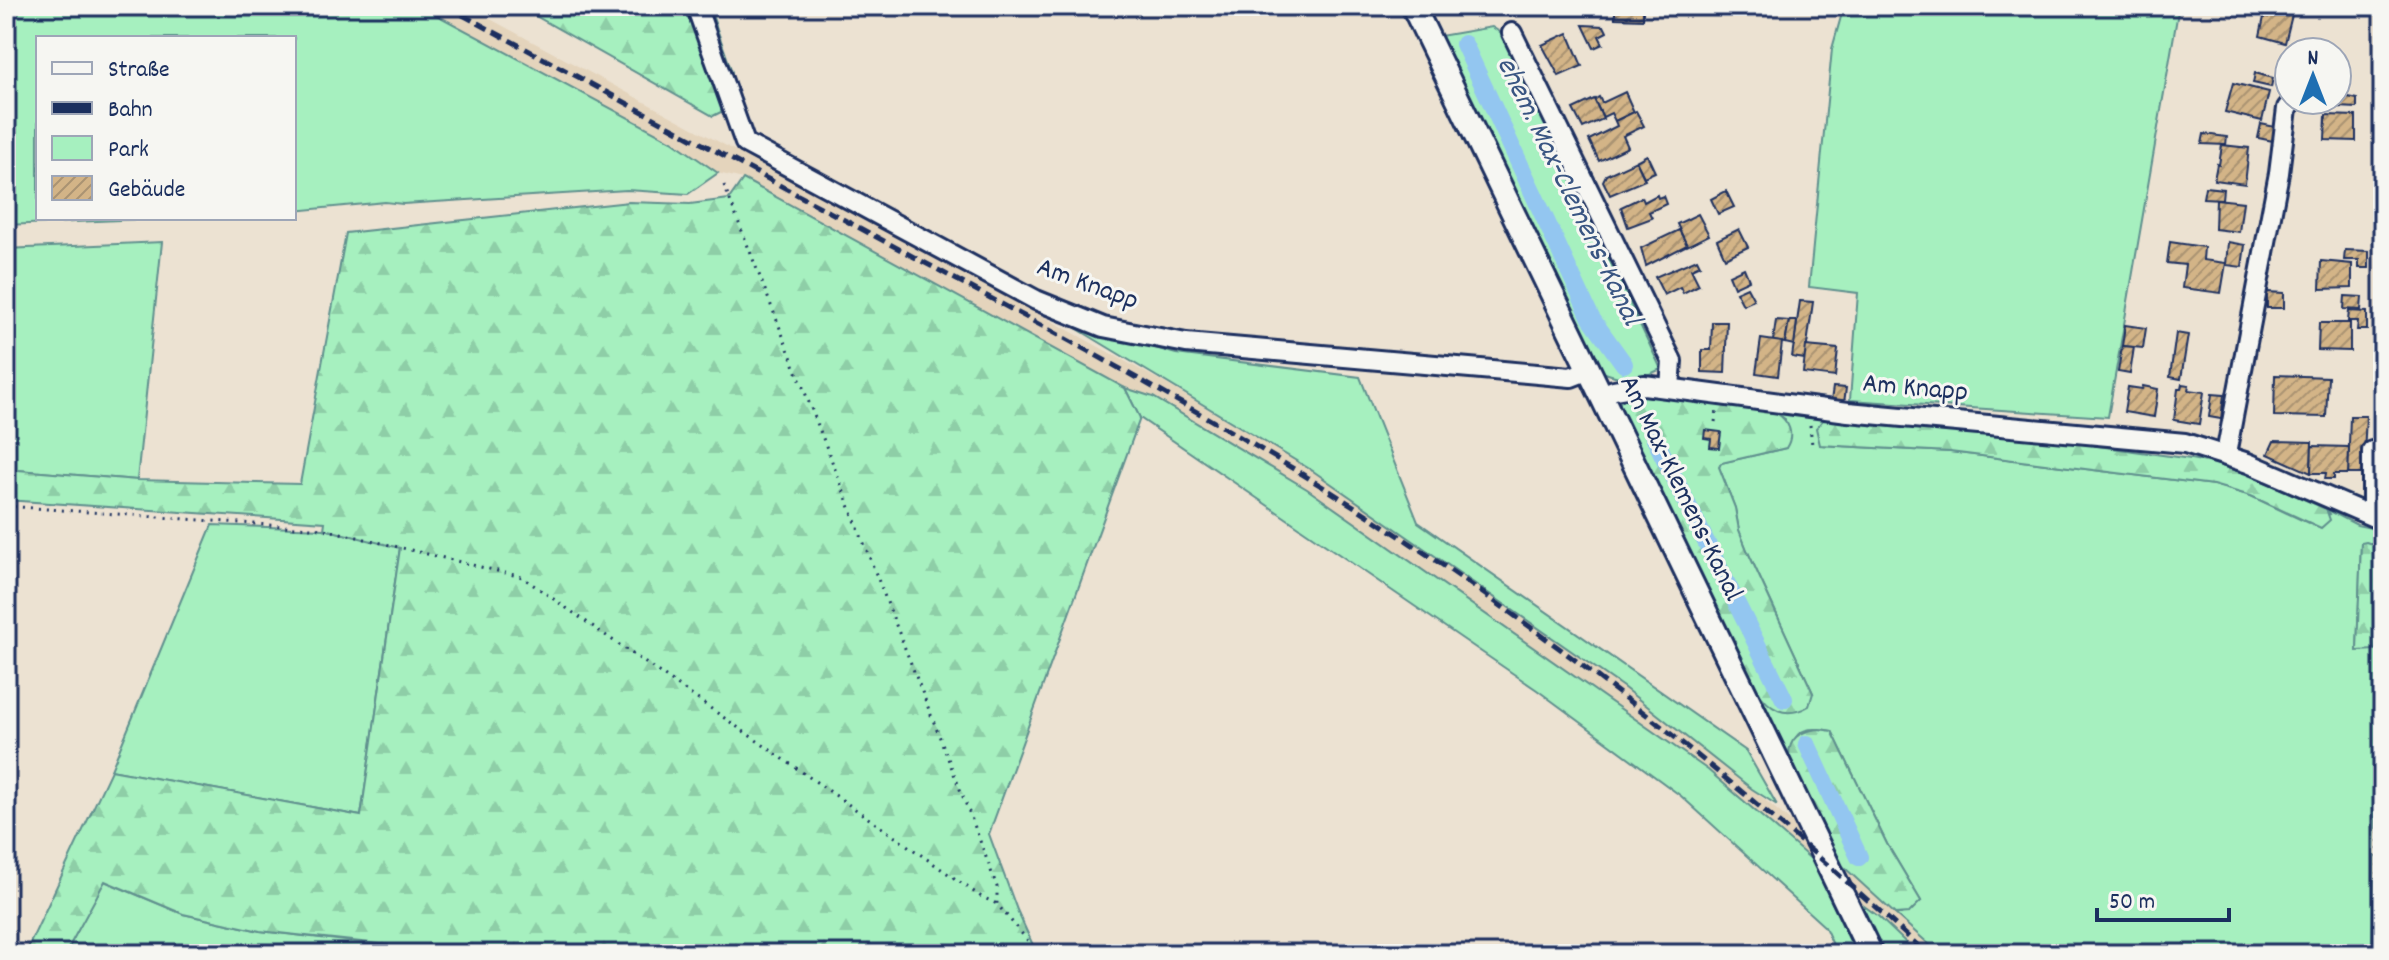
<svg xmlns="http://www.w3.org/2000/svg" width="2389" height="960" font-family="Dekko,sans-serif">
<defs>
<pattern id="forest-firs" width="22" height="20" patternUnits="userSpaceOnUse" patternTransform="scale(2)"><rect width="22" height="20" fill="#a6f0bf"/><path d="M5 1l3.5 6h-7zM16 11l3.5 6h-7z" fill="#8ecea7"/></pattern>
<pattern id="building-hatch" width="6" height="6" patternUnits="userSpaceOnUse" patternTransform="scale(2)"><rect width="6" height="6" fill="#d3b487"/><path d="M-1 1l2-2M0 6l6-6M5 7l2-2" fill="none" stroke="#aa9372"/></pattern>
</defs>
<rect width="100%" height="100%" fill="#ece2d2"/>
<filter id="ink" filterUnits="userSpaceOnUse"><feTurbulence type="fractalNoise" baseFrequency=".0125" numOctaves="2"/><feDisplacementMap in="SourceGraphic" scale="16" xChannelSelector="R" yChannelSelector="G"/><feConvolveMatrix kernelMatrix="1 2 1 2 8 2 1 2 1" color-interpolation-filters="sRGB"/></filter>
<g filter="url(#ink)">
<path fill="#e4d4bc" d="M420,6H466L1050,320L1161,381L1313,471L1623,687L1752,789L1834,858L1940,954H1918L1708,770L1307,489L1153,397L1125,388L743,179L718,173L672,141Z"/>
<g fill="#a6f0bf" stroke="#60908e" stroke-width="2">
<path d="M6,6H420L672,141L718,173L688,194L627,190L403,204L385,202L294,211V38H38V218H166L6,225Z"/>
<path d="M1844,6H2179L2108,417L1850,400L1858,293L1809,287L1832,49Z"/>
<path d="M1492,27L1503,34L1661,369C1637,381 1627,381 1602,372L1440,36Z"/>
<path d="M162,242L137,480L6,469V249Z"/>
<path d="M1066,322L1176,354L1360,377L1418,522L1746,751L1777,805L1752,789L1623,687L1313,471Z"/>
<path d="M1125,388L1153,397L1307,489L1708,770L1812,860L1856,954H1837L1825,927L1681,796L1537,690L1140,418Z"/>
<path d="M1776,413L1829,420H1823L1821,445L1950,452L2214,485L2251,496L2308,523L2330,514L2326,509L2357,525L2381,530V547L2372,543H2361L2357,650H2375L2380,596L2372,954H1940L1895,914H1901L1921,901L1887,844L1832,731C1797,724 1790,735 1792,767L1756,689L1764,701L1813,693L1747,550L1739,530L1735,508L1719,467L1721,463L1786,448L1785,419Z"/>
<path d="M212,525L324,529L400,547L361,816L111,770Z"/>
<path d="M104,881L183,914L260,931L389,946L387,954H65Z"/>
<path d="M1857,901L1878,916L1918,954H1884Z"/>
</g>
<g fill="url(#forest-firs)" stroke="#60908e" stroke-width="2">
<path d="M518,6H709L732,72L723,111L713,116Z"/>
<path d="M743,179L1125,388L1140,418L989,834L1017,910L1037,954H387L388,945L260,931L183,914L105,881L65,954H25L111,770L361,816L400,548L324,529L325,522L6,500V469L137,480L300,484L346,233L629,202L690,204L729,199Z"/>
<path d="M1629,394H1650L1776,413C1789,421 1795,434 1786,448L1721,463L1719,467L1735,508L1739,530L1747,550L1813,693L1809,706C1785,720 1769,709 1756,689L1620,412V402Z"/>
<path d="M1823,420L2055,440L2191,459L2232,467L2326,509L2330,520L2321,528L2251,496L2213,485L1950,452L1820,445L1816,428Z"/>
<path d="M2366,542L2381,547L2375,650L2357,651L2361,543Z"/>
<path d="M1819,729L1832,731L1887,844L1921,901L1909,913L1895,914L1834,858L1789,758C1788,738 1800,731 1819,729Z"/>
</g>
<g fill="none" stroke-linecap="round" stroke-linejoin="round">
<g stroke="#93c6f0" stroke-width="18">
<path d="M1464,44L1591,318L1624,364"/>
<path d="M1654,437L1784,699"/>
<path d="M1807,744L1859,857"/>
</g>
</g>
<g fill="url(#building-hatch)" stroke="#1b2f5e" stroke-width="2">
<path d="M1615,6L1643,7V19L1615,18Z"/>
<path d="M2271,6H2291L2289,14L2292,15L2285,43L2260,36L2264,17L2268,18Z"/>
<path d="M1583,25L1604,26L1607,32L1599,36L1603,44L1594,48Z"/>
<path d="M1568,33L1582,66L1559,76L1542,45Z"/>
<path d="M2255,73L2273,78L2271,87L2253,83Z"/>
<path d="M2233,83L2269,92L2262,121L2225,112Z"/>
<path d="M1625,92L1634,112L1615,121L1611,113L1603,117L1594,100L1599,97L1602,103Z"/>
<path d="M2339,95L2357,99V108L2339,107Z"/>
<path d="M1594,99L1603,119L1583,128L1573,109Z"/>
<path d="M1636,111L1644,126L1623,136L1628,147L1599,161L1589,140L1617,126L1615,121Z"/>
<path d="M2326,115L2356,116V141L2325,140Z"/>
<path d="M2261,124L2275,127L2273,141L2258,138Z"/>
<path d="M2204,134L2227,137L2226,145L2202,144Z"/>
<path d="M2222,145L2249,148L2245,184L2214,180L2217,164L2219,165Z"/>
<path d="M1647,155L1655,172L1644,177L1636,161Z"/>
<path d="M1636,161L1645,180L1610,195L1603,181L1606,175Z"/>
<path d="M2205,187L2223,189L2222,199L2203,198Z"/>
<path d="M1726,191L1734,207L1718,214L1711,199Z"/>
<path d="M1657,195L1658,198L1663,196L1666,204L1649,212L1652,218L1628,227L1621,207L1642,197L1644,202Z"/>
<path d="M2216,199L2243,202L2239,232L2215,229Z"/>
<path d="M1698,214L1709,235L1687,246L1677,224Z"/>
<path d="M1739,229L1748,247L1725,258L1717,240Z"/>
<path d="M1679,230L1687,245L1646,266L1641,248Z"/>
<path d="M2170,242L2204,247L2203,260L2226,263L2221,293L2182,288L2185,265L2167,263Z"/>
<path d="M2228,242L2245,245L2242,267L2226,265Z"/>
<path d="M2345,250L2369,251V268H2359V260H2344Z"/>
<path d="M1697,259L1700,265L1691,269L1699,285L1683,293L1680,287L1664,295L1655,277Z"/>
<path d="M2321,261L2352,264V288L2320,289Z"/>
<path d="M1744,268L1749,280L1734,287L1729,275Z"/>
<path d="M1747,287L1754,300L1743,305L1736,292Z"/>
<path d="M2267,292L2284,293V308H2267Z"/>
<path d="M2345,296L2362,297L2361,310L2344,309Z"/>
<path d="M1800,301L1813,302L1805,359L1792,357Z"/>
<path d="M2349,311L2367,312V330H2357L2358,321H2348Z"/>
<path d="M1776,320L1789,321L1785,343L1773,341Z"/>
<path d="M1789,321H1797L1794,345L1785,343Z"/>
<path d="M1712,322H1727L1725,373L1702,372V350H1711Z"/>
<path d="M2319,323H2350V351L2318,350Z"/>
<path d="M2125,325L2146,328L2143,348L2122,346Z"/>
<path d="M2176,333L2188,335L2181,379L2170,377Z"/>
<path d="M1761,339L1782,342L1778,376L1756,373Z"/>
<path d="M1806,346L1838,349L1835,377L1803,373Z"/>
<path d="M2122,346L2134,347L2130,374L2118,372Z"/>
<path d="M2275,375L2328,377L2326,417L2274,416Z"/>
<path d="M2182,384L2189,385L2188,390L2204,392L2199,424L2174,420L2178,389H2181Z"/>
<path d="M2143,386L2158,389L2154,417L2124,412L2128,387L2142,389Z"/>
<path d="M1833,387L1846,388L1844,403L1831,401Z"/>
<path d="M2212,394L2224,395L2221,419L2209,417Z"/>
<path d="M2350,416H2366L2363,474H2348Z"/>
<path d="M1705,430L1721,432L1719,448L1710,447L1711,439L1704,438Z"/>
<path d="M2274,441L2312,442L2311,473L2268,454Z"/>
<path d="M2312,446L2349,447L2348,474H2334V479H2325L2326,473H2311Z"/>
</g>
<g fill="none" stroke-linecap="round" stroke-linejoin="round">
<defs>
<g id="minor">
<path d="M696,6L745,143L1036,300L1103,327L1186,343L1571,377L1589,370"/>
<path d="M1512,33L1672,361L1670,387"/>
<path d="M1601,395L1614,390L1644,385L1848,412L2185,443L2248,463L2383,521"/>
<path d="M2226,454L2279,173L2287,108L2294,100"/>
<path d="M2372,516V451"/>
</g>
<path id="major" d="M1413,6L1871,954"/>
</defs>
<use href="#minor" stroke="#1b2f5e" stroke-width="24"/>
<use href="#major" stroke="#1b2f5e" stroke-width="28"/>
<g stroke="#1b2f5e" stroke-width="3" stroke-dasharray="2 6" stroke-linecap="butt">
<path d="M724,185L976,830L997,887V904L1039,954"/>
<path d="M1715,422L1717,410"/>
<path d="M1810,425L1812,445"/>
<path d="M6,506L324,529L522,577L980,896L997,904"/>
<path d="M2376,954L2383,656"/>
</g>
<use href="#minor" stroke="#f6f6f2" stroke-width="18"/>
<use href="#major" stroke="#f6f6f2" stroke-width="22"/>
<path stroke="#1b2f5e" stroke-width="5" stroke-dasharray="12 6" stroke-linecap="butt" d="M446,6C608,93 769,180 931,266C1074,343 1218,420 1355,507C1559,638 1749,790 1927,954"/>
</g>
</g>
<g text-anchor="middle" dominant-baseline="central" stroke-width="6" stroke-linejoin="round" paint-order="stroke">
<g font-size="28" fill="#1b2f5e" stroke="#f6f6f2">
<text transform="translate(1087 286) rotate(20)">Am Knapp</text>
<text transform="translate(1915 390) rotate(5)">Am Knapp</text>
<text transform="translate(1679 489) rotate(64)">Am Max-Klemens-Kanal</text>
</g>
<g font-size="30" font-style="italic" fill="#395582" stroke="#f6f6f2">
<text transform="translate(1567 192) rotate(64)">ehem. Max-Clemens-Kanal</text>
</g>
</g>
<rect width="2389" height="960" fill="none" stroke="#f6f6f2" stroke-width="32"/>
<rect x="16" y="16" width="2357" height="928" fill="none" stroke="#1b2f5e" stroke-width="3" filter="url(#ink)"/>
<rect x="36" y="36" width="260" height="184" fill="#f6f6f2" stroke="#9ea6b7" stroke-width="2"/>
<rect x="52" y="62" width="40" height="12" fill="#f6f6f2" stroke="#9ea6b7" stroke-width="2"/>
<text x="108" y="76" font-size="24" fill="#1b2f5e">Straße</text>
<rect x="52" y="102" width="40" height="12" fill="#1b2f5e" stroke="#9ea6b7" stroke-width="2"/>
<text x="108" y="116" font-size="24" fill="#1b2f5e">Bahn</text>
<rect x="52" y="136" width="40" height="24" fill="#a6f0bf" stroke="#9ea6b7" stroke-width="2"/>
<text x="108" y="156" font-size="24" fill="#1b2f5e">Park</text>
<rect x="52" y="176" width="40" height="24" fill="url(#building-hatch)" stroke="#9ea6b7" stroke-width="2"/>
<text x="108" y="196" font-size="24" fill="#1b2f5e">Gebäude</text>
<g transform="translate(2313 76)"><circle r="38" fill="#f6f6f2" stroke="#9ea6b7" stroke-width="2"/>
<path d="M0-6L14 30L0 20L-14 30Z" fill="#1f6fb2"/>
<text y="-12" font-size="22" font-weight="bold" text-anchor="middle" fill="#1b2f5e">N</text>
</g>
<path d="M2097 908v12h132v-12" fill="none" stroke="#1b2f5e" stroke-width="4"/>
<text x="2109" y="908" font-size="24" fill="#1b2f5e" stroke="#f6f6f2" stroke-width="6" paint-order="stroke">50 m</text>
</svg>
